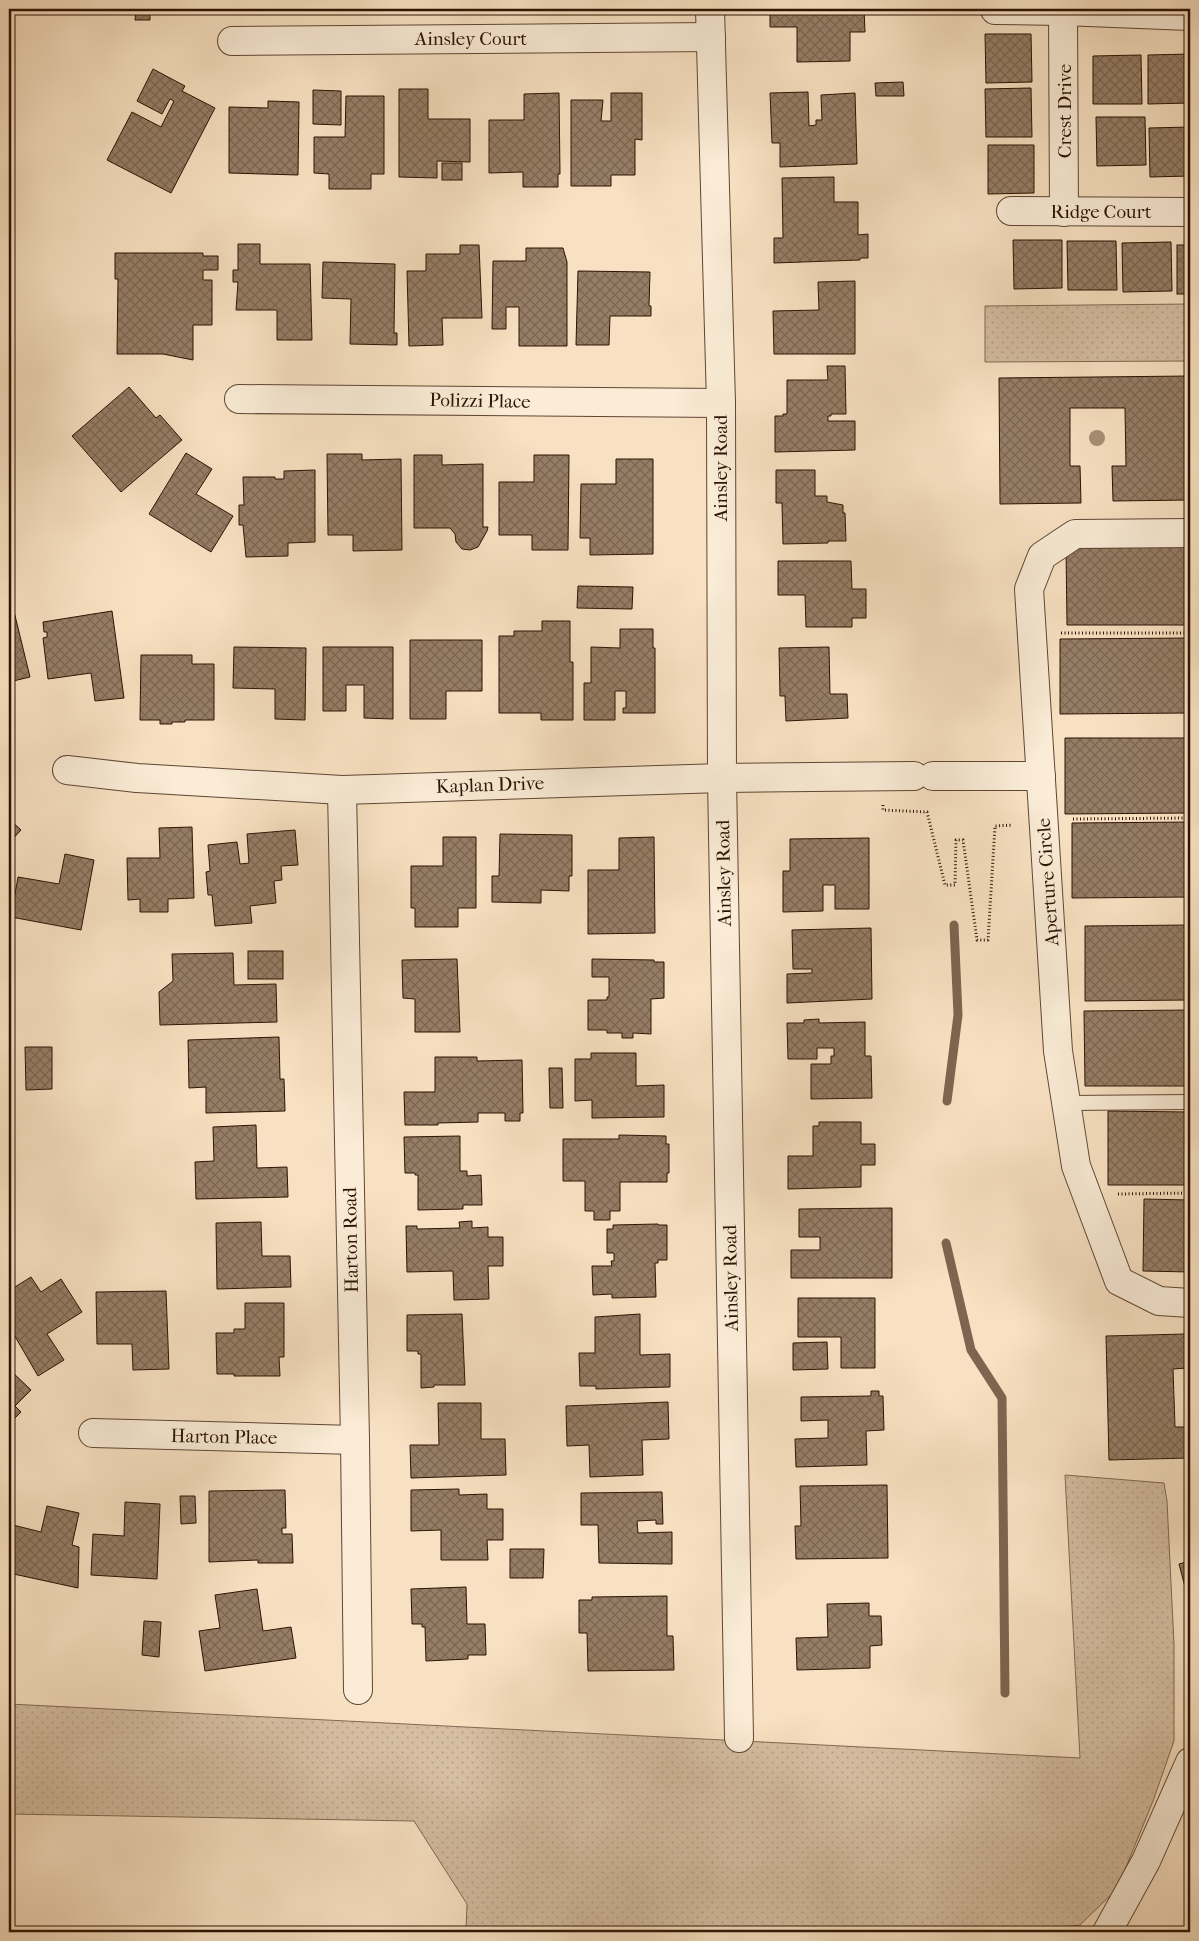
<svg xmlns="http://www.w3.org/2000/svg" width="1199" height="1941" font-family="'IM FELL French Canon',serif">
<defs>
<pattern id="grass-dots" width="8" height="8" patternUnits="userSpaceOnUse" patternTransform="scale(1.25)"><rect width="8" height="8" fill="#d5bea2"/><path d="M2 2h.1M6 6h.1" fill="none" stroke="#b7a28a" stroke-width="1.8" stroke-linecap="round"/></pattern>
<pattern id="building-cross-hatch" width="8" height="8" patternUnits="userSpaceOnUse" patternTransform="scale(1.25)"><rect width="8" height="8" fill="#967e66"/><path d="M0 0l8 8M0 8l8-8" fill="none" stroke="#7b6652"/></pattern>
</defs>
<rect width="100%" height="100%" fill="#f8e1c2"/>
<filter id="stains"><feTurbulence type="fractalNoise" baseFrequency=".004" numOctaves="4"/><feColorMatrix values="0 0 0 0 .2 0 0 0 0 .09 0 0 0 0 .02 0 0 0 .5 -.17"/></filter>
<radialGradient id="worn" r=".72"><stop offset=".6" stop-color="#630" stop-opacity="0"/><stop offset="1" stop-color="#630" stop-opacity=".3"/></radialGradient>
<g fill="url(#grass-dots)" stroke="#806852">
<path d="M1190,304V361L985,362V306Z"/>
<path d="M1065,1475L1164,1483L1167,1501L1174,1645V1741L1153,1801L1117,1889L1080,1925L1038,1929L985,1928V1932H466L467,1904L414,1821L9,1814V1704L1080,1758Z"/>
</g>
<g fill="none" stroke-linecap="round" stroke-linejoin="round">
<g stroke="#7d654f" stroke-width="9">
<path d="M947,1101L958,1015L954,925"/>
<path d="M946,1243L971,1350L1002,1398L1005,1693"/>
</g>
</g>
<g fill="url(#building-cross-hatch)" stroke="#2c1303">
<path d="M136,9H150V20H135Z"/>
<path d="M770,9H864L865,32H850V61L797,62V27H770Z"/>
<path d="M985,34H1031L1032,82L986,83Z"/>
<path d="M1190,54V103L1148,104V55Z"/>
<path d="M1141,55L1142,104H1093V56Z"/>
<path d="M153,69L185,86L182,91L215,108L171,193L107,160L132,112L161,127L174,101L170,99L162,114L137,101Z"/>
<path d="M903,82L904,96H876L875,83Z"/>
<path d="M1031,88L1032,137H986L985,89Z"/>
<path d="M399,89H428V119H470V162L437,161V178L399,177Z"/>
<path d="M313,90L341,91V125L313,124Z"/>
<path d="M808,92L809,126L816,125V120H822L821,95L855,93L857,164L780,167V143H772L770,93Z"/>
<path d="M559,93L560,174H558V187H523V172L489,173V120H524V94Z"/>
<path d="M611,93H642V140L635,139V175H611V186H571V100H603L601,121H611Z"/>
<path d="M346,96H384V174H371V189H329V174L314,173V137H345Z"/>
<path d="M268,101L299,102L298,175L229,173V107L268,108Z"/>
<path d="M1096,117H1145L1146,165L1097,166Z"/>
<path d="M1190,127V176L1150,177L1149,128Z"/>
<path d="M988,145H1034V193L988,194Z"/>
<rect x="442" y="163" width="20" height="17"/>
<path d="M834,177V202H858V235L868,234V258H860V260L774,263V238H783L782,178Z"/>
<path d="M1013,240H1062V288L1014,289Z"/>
<path d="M1067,241H1116L1117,290H1068Z"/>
<path d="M1171,242L1172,291L1123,292L1122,243Z"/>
<path d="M238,244H260V264H310L312,340H277V310H236L238,282H233V270H238Z"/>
<path d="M460,245H479L482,318H442L443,345L409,346L407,271H426V254H460Z"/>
<rect x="1177" y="245" width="13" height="49"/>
<path d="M526,248H563L567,262V346H519V307H506V329H492L493,261H526Z"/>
<path d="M115,253H203V256H218V270H203V280H212V325H193V360L163,354H117L118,279H115Z"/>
<path d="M323,262L395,264L394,333H397V345L350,344L351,299L322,298Z"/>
<path d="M578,271L650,272L649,306H651V316H610L609,345H576Z"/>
<path d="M855,281V354H774L773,311L819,310L818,282Z"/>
<path d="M827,366H845L846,414H831V416H828V421H855V450L775,452V416H783V414H787V380H828Z"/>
<path d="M1190,376V500L1113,501L1112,466H1126L1125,408H1070V466H1080L1081,503L1000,504L999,378Z"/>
<path d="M129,387L156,418L160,415L182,440L121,492L72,436Z"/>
<path d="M186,453L212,469L196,494L233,516L211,552L149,514Z"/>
<path d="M327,454H362V460L401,459L402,550L353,551V535H328Z"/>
<path d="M414,455H442V465L483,464V527H488L487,531L478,547L470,550L462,549L456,542L455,534L450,528H414Z"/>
<path d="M534,455H569L568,550H532V535H499V482H534Z"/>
<path d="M616,459H653V554L590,555V538H580L581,484H616Z"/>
<path d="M315,470V542L288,543V556L246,557L243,525H239V505H244L243,477H275V479H284V471Z"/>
<path d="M776,470H815V496H827V502L843,505V513H845L846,541H828V543L783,544L782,503H776Z"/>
<path d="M1190,547V625H1067L1066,548Z"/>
<path d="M778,561H851L852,589H866V618H852V627H806L805,595H778Z"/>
<path d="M578,586L633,587L632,609L577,608Z"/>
<path d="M9,591L30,677L9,682Z"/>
<path d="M112,611L124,698L95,701L91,673L48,679L43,638L47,637V632H44L43,622Z"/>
<path d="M542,621H570V662H573V720H541V713H499V636H514V631H542Z"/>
<path d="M620,629H653V648H655V713H623V708H626V691H615V720H584V683H591V647L620,648Z"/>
<path d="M1190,638V713L1060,714V639Z"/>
<path d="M410,640H482V691H446V719H410Z"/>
<path d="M234,647L306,648L305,720L275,719V689L233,688Z"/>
<path d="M323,647H393V719L364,718V685H346V711H323Z"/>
<path d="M829,647L830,694H847L848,718L786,721L785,696H780L779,648Z"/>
<path d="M141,655H192V664H214V720H185V722H172V724H160V720H140Z"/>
<path d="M1065,738H1190V813L1065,814Z"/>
<path d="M9,819L21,830L9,843Z"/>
<path d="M1190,822V897L1072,898V823Z"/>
<path d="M192,827L194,898L168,899V912H140V899L128,900L127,858H160L159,828Z"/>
<path d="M295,830L298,865L281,866L282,880L274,881L276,903L250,906L252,923L215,926L212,895H208L206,872L210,871L208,845L237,842L240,864L249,863L247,834Z"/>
<path d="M500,834L572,835V876H569V891L541,890V903L492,902V876H499Z"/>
<path d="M443,837H476V908H458V927H415V908H411V866H443Z"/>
<path d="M654,837L655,933L588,934V870H619V838Z"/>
<path d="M869,838V909H835V885H823V911L783,912V871H790V839Z"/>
<path d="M65,854L94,860L81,930L11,917L18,877L59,884Z"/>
<path d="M1190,925V1000L1085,1001V926Z"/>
<path d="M871,928L872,999L787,1003V974L812,973V969H793L792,930Z"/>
<rect x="248" y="951" width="35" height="28"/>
<path d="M233,953L234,985L276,984L277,1022L160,1025L159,992L173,981L172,954Z"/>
<path d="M457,959L460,1032H415V999L403,998L402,960Z"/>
<path d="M592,959L654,960V962H664V998L651,999V1034L633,1033V1038H622V1033H607V1030H588V1000H607V997H609V977H592Z"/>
<path d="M1190,1010V1086H1085L1084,1011Z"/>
<path d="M819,1019V1023L865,1022V1056H871L872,1098L811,1099V1064H831V1056H834V1048H817V1059H788L787,1023H804V1020Z"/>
<path d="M279,1037L280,1079H284L285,1111L206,1113V1087L189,1088L188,1040Z"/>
<path d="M25,1047H52V1089L26,1090Z"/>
<path d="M591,1053H636V1086L664,1085V1117L592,1118V1100L575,1101V1059H591Z"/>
<path d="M435,1057H477V1061L522,1060L523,1113H520V1121H505V1113H478V1122L438,1123V1125H405L404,1092H435Z"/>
<path d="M549,1068H562L563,1108H550Z"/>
<path d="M1108,1111L1190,1112V1185H1108Z"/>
<path d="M819,1122H861V1144H875V1165H861V1187L788,1189V1156H813V1126H819Z"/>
<path d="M256,1125L257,1168L287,1167L288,1197L196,1199L195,1162L214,1161L213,1127Z"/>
<path d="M619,1135L666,1136V1144H669V1173H667V1182H620V1211H610V1220H594V1211H585V1181H563V1139H619Z"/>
<path d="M460,1136V1171H467V1176L481,1175L482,1205H463V1209L418,1210V1175H415V1173H405L404,1137Z"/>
<path d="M1144,1199L1190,1200V1272L1143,1271Z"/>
<path d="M892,1208V1278H791V1250H820V1237H799V1209Z"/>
<path d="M472,1221V1228L488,1227V1237H503V1266H488L489,1299L454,1300L453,1271L407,1272L406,1226H417V1229L460,1228L459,1222Z"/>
<path d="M261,1222L262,1256H290L291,1287L217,1289L216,1223Z"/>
<path d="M658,1224V1225H667V1260H658V1263H655L656,1297L612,1298V1294L593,1295L592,1266H612L611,1261H614V1253H607V1229H613V1225Z"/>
<path d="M9,1277L15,1287L31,1277L41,1292L61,1279L82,1312L47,1334L64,1360L38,1376L9,1326Z"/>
<path d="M166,1291L169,1369L133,1370L132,1344H97L96,1292Z"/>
<path d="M798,1298H875V1368H841V1337H798Z"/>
<path d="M245,1303H284V1357H279L280,1376H234V1374H217L216,1333H234V1329H245Z"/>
<path d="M462,1314L465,1385H434V1387L421,1388V1354H418V1351H407V1315Z"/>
<path d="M640,1314V1355L670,1354V1387L596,1389V1386H580L579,1353H595V1317Z"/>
<path d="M1186,1334L1187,1368L1173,1369L1175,1427H1190V1458L1109,1460L1106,1336Z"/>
<path d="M827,1342L828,1369L793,1370V1343Z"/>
<path d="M9,1369L31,1390L15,1406L21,1412L9,1424Z"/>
<path d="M871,1391H879V1396H883L884,1430L866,1431L867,1465L796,1467L795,1439L828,1438V1420L801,1421V1397L871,1396Z"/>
<path d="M668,1402L669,1439L642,1440L643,1475L590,1477L589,1445L567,1446L566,1406Z"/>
<path d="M438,1403H481V1439H505L506,1475L411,1478L410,1445H439Z"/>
<path d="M887,1485L888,1558L796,1559L795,1526H801L800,1486Z"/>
<path d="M459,1489V1495L487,1494V1509H503V1540H487L488,1560H441V1530L411,1531V1490Z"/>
<path d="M285,1490L286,1528H282V1534H292L293,1563H258V1560L209,1562V1491Z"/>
<path d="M662,1492L663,1524H656V1520L637,1521L638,1533L672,1532V1564L599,1563L598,1525H581V1493Z"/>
<path d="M180,1496H195L196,1523L181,1524Z"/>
<path d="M125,1502L160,1504L157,1579L91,1575L93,1534L124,1536Z"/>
<path d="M47,1506L79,1513L72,1545L79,1547L78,1588L9,1573V1524L41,1532Z"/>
<path d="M510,1549H544L543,1578H510Z"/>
<path d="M1190,1561V1606L1179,1564Z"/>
<path d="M466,1587L467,1624H485L486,1655H468V1659L426,1661L425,1627H422V1624H412L411,1589Z"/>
<path d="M257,1589L263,1631L291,1627L296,1658L205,1671L199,1631L220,1628L215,1595Z"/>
<path d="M667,1596V1636H673L674,1670L588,1671L587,1633H579V1600H592V1597Z"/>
<path d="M869,1603V1616H881L882,1645L870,1646V1668L797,1670L796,1638L828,1637L827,1604Z"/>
<path d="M144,1621L161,1622L159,1657L142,1655Z"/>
<path d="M1190,1849V1864L1184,1860Z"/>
</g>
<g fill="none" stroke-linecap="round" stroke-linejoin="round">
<defs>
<path id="lane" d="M1067,1103L1190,1102"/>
<g id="street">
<path d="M710,9L721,403L722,778L739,1738"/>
<path d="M995,10L1063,11L1190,16"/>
<path d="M1063,11L1064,212"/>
<path d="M232,41L711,37"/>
<path d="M1011,211L1190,212"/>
<path d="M239,399L721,403"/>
<path d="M1190,533L1075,534L1042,556L1029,589L1058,1051L1076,1166L1119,1281L1159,1301L1190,1303"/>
<path d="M67,770L137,778L342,790L722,778L914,776"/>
<path d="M933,776H1041"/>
<path d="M342,790L355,1440L358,1690"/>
<path d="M93,1433L355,1440"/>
<path d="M1107,1932L1146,1861L1190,1762"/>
</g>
</defs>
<use href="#lane" stroke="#5f4633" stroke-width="16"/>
<use href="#street" stroke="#5f4633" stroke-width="30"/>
<g stroke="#2c1303" stroke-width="3" stroke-dasharray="1 2.5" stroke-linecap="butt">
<path d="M1061,633H1190"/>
<path d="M883,805V810L927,812L945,885H955L956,840H963L977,940H988L995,826L1013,825"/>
<path d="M1073,819L1190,818"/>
<path d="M1118,1194L1190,1193"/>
</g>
<use href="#lane" stroke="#faecd7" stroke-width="14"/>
<use href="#street" stroke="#faecd7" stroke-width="28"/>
</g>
<circle fill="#a89178" cx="1097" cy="438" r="8"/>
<g text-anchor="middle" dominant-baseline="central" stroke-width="4" stroke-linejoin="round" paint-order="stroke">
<g font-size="19" fill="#2c1303" stroke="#faecd7">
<text x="471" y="39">Ainsley Court</text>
<text transform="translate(1065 111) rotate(-90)">Crest Drive</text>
<text x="1101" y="212">Ridge Court</text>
<text transform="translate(480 401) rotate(1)">Polizzi Place</text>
<text transform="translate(721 468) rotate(-90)">Ainsley Road</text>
<text transform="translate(490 785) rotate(-2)">Kaplan Drive</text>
<text transform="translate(724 873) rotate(-91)">Ainsley Road</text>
<text transform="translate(1048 882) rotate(-94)">Aperture Circle</text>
<text transform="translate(351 1240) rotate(-91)">Harton Road</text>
<text transform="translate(731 1278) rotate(-91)">Ainsley Road</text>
<text transform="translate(224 1437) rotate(1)">Harton Place</text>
</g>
</g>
<rect width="1199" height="1941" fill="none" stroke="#f8e1c2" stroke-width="30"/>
<rect x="10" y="10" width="1179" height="1921" fill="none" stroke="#2c1303" stroke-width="2.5"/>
<rect x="15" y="15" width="1169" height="1911" fill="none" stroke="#2c1303"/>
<rect width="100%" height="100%" filter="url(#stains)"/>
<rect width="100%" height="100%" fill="url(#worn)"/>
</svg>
